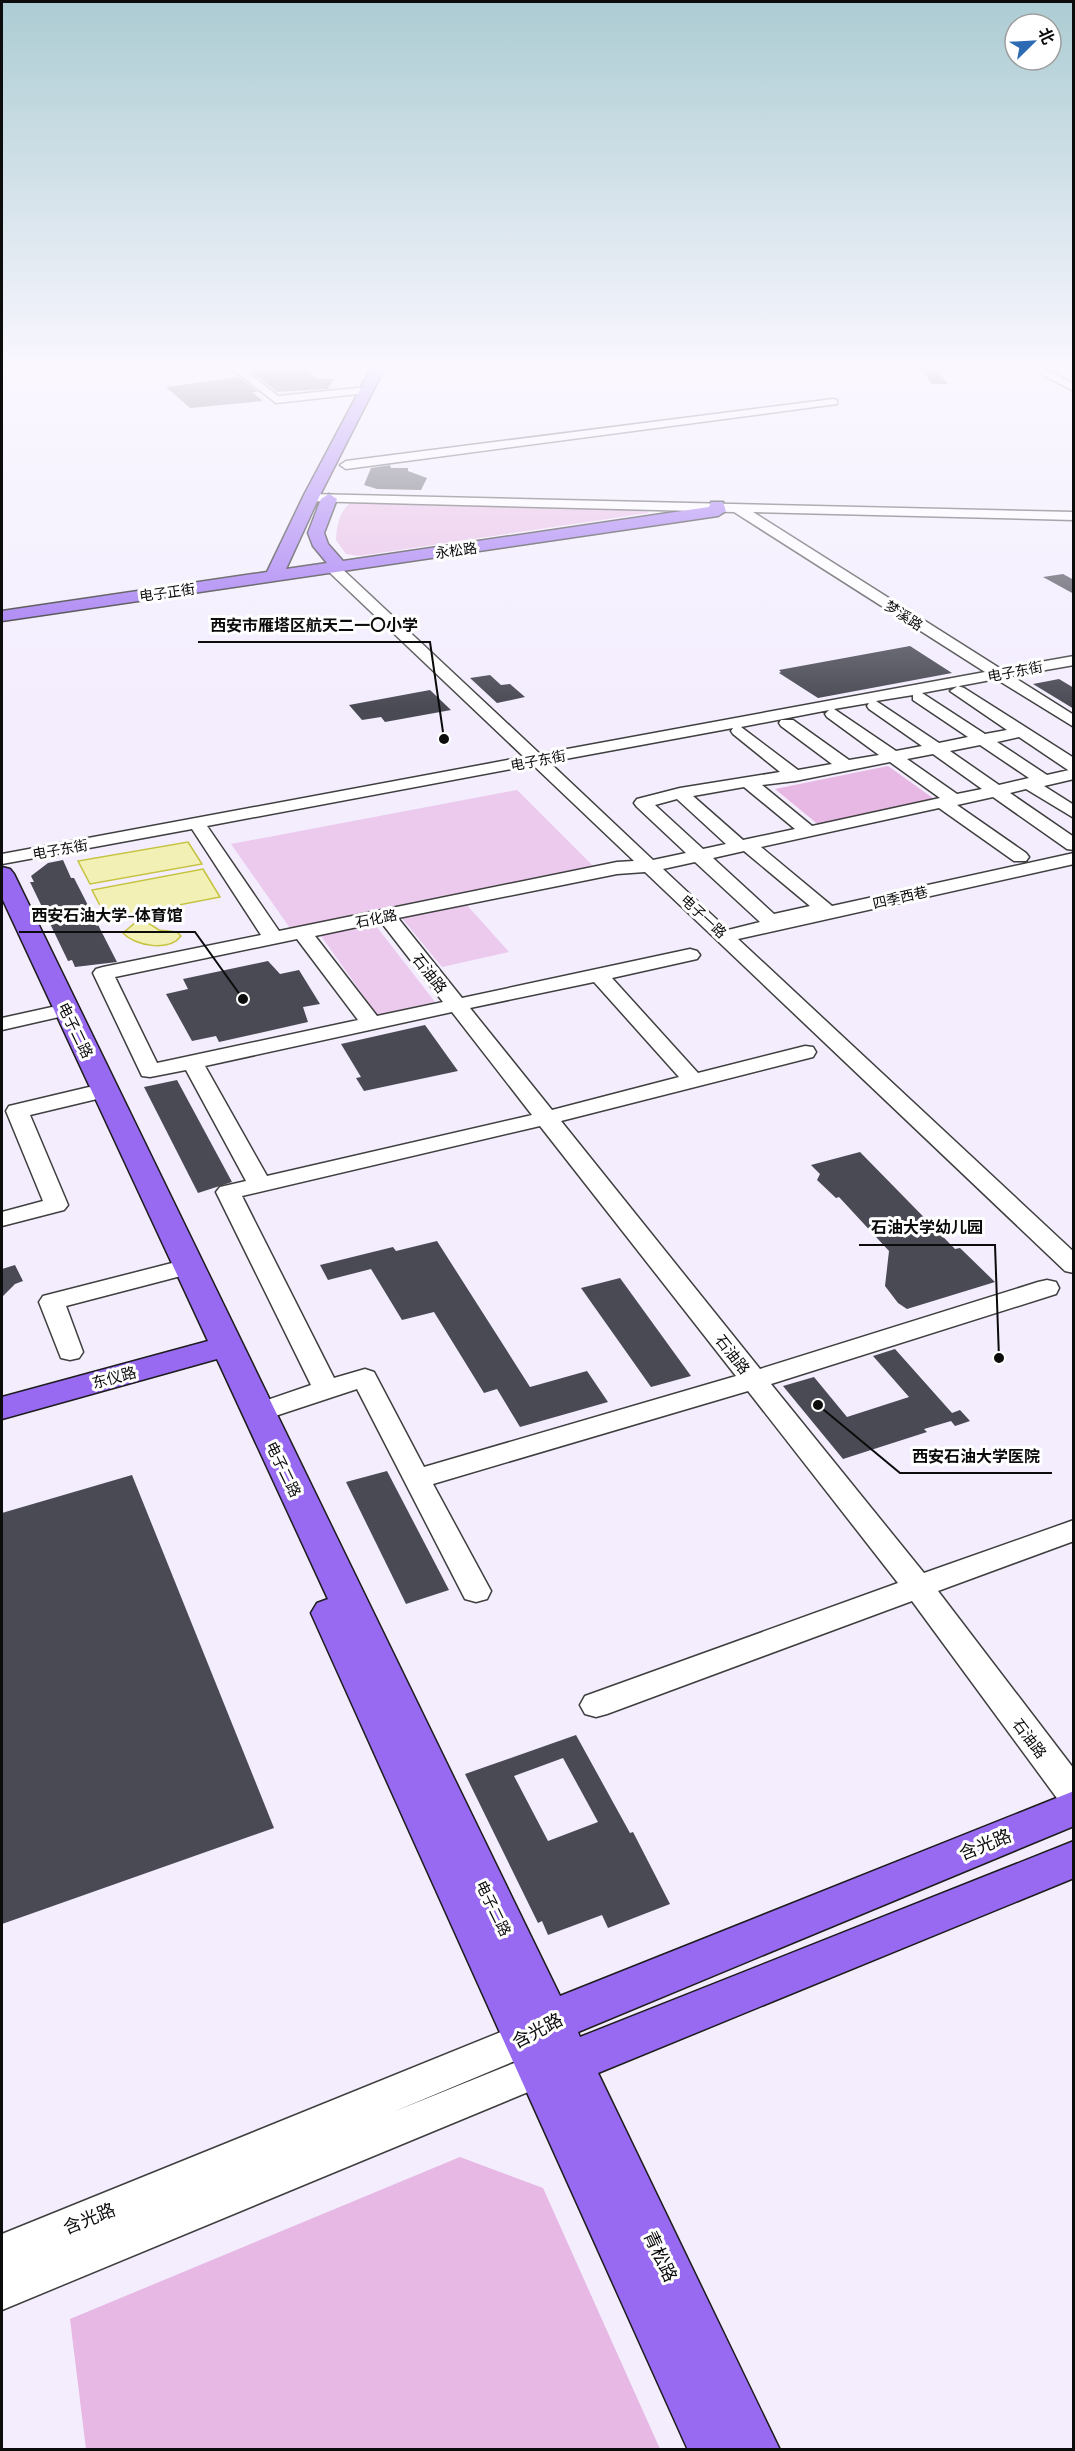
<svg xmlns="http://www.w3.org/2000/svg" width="1075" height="2451" font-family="'Playfair Display','Noto Sans SC',serif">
<rect width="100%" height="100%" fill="#f3edfe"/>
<g fill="#e6b8e3">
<path d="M352,502L646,509L648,513L359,556L346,554L336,540C336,527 340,509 352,502Z"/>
<path d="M888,766L937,801L820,826L775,789Z"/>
<path d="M460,2157L543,2188L660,2449H86L70,2319Z"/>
</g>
<g fill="#ebcaee">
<path d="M517,790L596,869L292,931L231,844Z"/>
<path d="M465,903L509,952L442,967L400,916Z"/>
<path d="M373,922L435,1002L377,1015L319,933Z"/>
</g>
<g fill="#f2f0b4" stroke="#c5c33f" stroke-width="1.5">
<path d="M188,842L202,864L90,884L78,861Z"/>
<path d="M203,869L220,897L107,919L92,890Z"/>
<path d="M145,921L159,930L177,932L181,936C169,952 135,946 123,933L136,922Z"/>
</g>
<g fill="#494a54" fill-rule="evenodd">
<path d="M243,365H300L318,379H334L328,389L277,392Z"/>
<path d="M917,365H933L948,384H932Z"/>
<path d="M239,377L258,392H252L263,401L190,408L166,387Z"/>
<path d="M390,465L391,468H408V471L427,478L421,490L377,489L364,485L371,468Z"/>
<path d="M1063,574L1074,580V594L1043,577Z"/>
<path d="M910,646L952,673L818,698L779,673L781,672L779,670Z"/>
<path d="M490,675L501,685L510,684L525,697L497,703L470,678Z"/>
<path d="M1059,679L1074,688V709L1033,684Z"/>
<path d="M430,690L451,710L385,722L381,717L362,720L349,705Z"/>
<path d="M63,860L71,878H74L117,962L75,967L72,960L68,961L30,882H34L31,876L48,863Z"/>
<path d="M268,961L280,974L299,970L320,1004L303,1007L308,1022L219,1042L216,1036L192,1041L166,994L188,989L183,979Z"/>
<path d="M425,1025L458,1071L364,1091L356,1078L361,1077L341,1044Z"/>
<path d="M177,1080L232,1182L198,1193L144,1087Z"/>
<path d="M860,1152L955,1249L960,1248L995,1282L907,1309L898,1303L885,1286L889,1251L839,1197L836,1198L817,1180L820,1174L811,1165Z"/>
<path d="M437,1241L530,1387L587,1371L608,1402L520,1427L497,1389L484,1393L434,1312L402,1320L371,1269L328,1280L320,1265L393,1247L396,1251Z"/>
<path d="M15,1265L23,1281L15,1284L2,1297V1269Z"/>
<path d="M620,1278L691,1376L651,1387L581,1288Z"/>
<path d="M895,1349L952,1413L960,1410L970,1421L955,1426L951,1421L924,1429L927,1432L843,1459L783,1386L814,1377L847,1417L909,1397L873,1356Z"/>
<path d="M387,1471L449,1590L406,1604L346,1482Z"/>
<path d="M132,1475L274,1828L2,1924V1513Z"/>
<path d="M576,1735L630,1833L633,1832L670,1904L608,1928L602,1915L548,1935L542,1921L538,1923L465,1774ZM563,1758L598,1822L548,1841L514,1776Z"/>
</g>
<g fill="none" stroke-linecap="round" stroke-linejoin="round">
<defs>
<g id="minor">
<path d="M227,365H239L278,396L367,387L372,390L367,393L276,403Z"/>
<path d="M1023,365H1037L1074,384V391Z"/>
<path d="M833,399L837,400V404L346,469L340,465L346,461Z"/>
<path d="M311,494L1074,512V520L753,512L1001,669L1074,656V665L1012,676L1074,715V727L996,679L922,693L985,734L1007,730L950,691L958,686L964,688L1074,758V779L1044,786L1074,805V818L1026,789L1010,793L1074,837V850L1067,849L993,797L957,805L1026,853L1029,857L1026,861H1014L939,808L761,847L832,906L1074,853V864L738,939L1074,1252V1273L1065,1271L645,872L617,874L398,918L462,998L690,949L697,951L700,955L697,959L612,978L698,1073L805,1046L813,1047L816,1052L813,1057L561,1121L760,1369L1038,1282L1047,1280L1056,1282L1059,1288L1056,1294L771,1384L924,1573L1074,1520V1541L938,1591L1074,1769V1808L1062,1805L912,1601L607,1714L596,1717L585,1714L580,1705L585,1696L898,1583L748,1391L433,1484L491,1591L487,1599L476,1602L465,1599L357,1389L257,1422L247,1419L244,1413L247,1407L311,1385L216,1192L220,1187L246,1181L186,1070L150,1077L142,1076L93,973L96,969L103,967L261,935L192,829L2,864V854L524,757L328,571L326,568L333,564L338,565L540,754L985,672L734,512L307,501L305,498ZM913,695V700L968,737L939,743L876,701ZM869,703L867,706L869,709L922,746L896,751L834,709ZM829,710L825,714L827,717L879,755L849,760L793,720H781L779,723L781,726L832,764L798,770L741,727ZM733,728L731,731L733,734L780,772L680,788L637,799L634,803L637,807L686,853L653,860L549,762ZM1019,737L1068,770H1069L1047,775L997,742ZM980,745L1029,778L999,785L950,751ZM933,754L982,789L957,794L907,759ZM890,762L940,798L812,826L762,785L795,781ZM533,765L634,861L617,862L279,931L207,826ZM744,787L795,829L743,840L693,796ZM677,799L726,844L703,849L655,805ZM744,851L810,906L774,914L713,858ZM695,862L760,922L728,930L663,869ZM381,922L443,1002L377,1016L315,936ZM297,939L358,1020L157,1063L115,977ZM594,982L679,1077L552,1110L470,1008ZM452,1012L532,1115L267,1176L205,1066ZM540,1126L736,1376L424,1467L374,1372L365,1369L334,1378L242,1196Z"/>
<path d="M52,1007L59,1009L62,1013L59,1017L2,1030V1018Z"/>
<path d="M89,1087L97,1089L100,1094L97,1099L30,1115L68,1205L64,1210L2,1226V1212L43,1201L6,1111L9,1106Z"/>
<path d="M172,1263L181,1266L184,1271L181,1276L66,1306L83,1352L79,1358L70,1360L61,1358L39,1302L43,1296Z"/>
<path d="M528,2021L541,2026L546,2038L541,2050L393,2112L549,2049L562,2054L568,2066L562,2078L2,2310V2234Z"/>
</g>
<g id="major">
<path d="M373,365H386L320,495L286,569L327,563L313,546L308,533L321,499L329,494L337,499L324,533L328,544L343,561L709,507L711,502H723L726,511L718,516L2,621V611L267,572L304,495Z"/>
<path d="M2,867L10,869L14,874L560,1996L1074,1791V1826L578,2032L580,2037L1074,1841V1878L598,2073L780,2450H688L311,1613L317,1603L328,1599L217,1359L2,1419V1397L208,1341L2,898Z"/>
</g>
</defs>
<use href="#minor" stroke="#3f3f3f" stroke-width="3"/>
<use href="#major" stroke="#1d1d1d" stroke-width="3"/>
<use href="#minor" fill="#fff" fill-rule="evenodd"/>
<use href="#major" fill="#986af1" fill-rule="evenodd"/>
</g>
<linearGradient id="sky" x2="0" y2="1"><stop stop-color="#acccd3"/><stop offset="0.52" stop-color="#faf7ff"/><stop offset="1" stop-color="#faf7ff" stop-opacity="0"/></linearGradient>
<rect width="1075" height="708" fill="url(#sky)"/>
<g text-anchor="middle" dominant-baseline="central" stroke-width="6" stroke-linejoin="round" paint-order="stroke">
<g font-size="14" fill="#0c0c0c" stroke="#fff">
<text transform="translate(456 550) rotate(-8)">永松路</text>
<text transform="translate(167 592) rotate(-8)">电子正街</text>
<text transform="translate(904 615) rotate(33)">梦溪路</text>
<text transform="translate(1015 671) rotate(-11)">电子东街</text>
<text transform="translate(538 760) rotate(-11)">电子东街</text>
<text transform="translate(60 849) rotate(-10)">电子东街</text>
<text transform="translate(900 897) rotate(-13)">四季西巷</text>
<text transform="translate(704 916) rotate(43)">电子一路</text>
<text transform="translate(376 918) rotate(-11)">石化路</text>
</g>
<g font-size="15" fill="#0c0c0c" stroke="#fff">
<text transform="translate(430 973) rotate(52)">石油路</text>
<text transform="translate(76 1030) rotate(64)">电子二路</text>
<text transform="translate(733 1354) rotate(52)">石油路</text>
<text transform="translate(114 1377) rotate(-15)">东仪路</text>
<text transform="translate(284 1469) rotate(64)">电子二路</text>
<text transform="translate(1030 1738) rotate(53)">石油路</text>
<text transform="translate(494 1908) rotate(64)">电子二路</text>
</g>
<g font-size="18" fill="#0c0c0c" stroke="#fff">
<text transform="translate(985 1844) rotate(-22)">含光路</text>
<text transform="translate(537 2030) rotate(-28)">含光路</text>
<text transform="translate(89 2218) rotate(-22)">含光路</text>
<text transform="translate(661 2256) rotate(65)">青松路</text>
</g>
</g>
<path fill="none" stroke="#0c0c0c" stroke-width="2" d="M444 739L430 642H198M243 999L195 932H19M999 1358L995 1245H859M818 1405L900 1473H1052"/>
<g fill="#0c0c0c" stroke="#fff" stroke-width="2">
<circle cx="444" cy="739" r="6"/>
<circle cx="243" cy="999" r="6"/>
<circle cx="999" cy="1358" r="6"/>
<circle cx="818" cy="1405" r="6"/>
</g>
<g font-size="16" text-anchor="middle" font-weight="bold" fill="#0c0c0c" stroke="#fff" stroke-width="6" stroke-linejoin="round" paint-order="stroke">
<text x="314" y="631">西安市雁塔区航天二一〇小学</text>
<text x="107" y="921">西安石油大学-体育馆</text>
<text x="927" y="1233">石油大学幼儿园</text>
<text x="976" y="1462">西安石油大学医院</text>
</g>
<rect width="1075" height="2451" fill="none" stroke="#0c0c0c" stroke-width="6"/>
<g transform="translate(1033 42) rotate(66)"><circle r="28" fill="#ffffff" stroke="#9e9e9e" stroke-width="1.5"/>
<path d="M0-4.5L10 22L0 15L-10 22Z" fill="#2c6bb4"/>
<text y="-9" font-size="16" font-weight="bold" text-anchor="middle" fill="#0c0c0c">北</text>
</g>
</svg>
